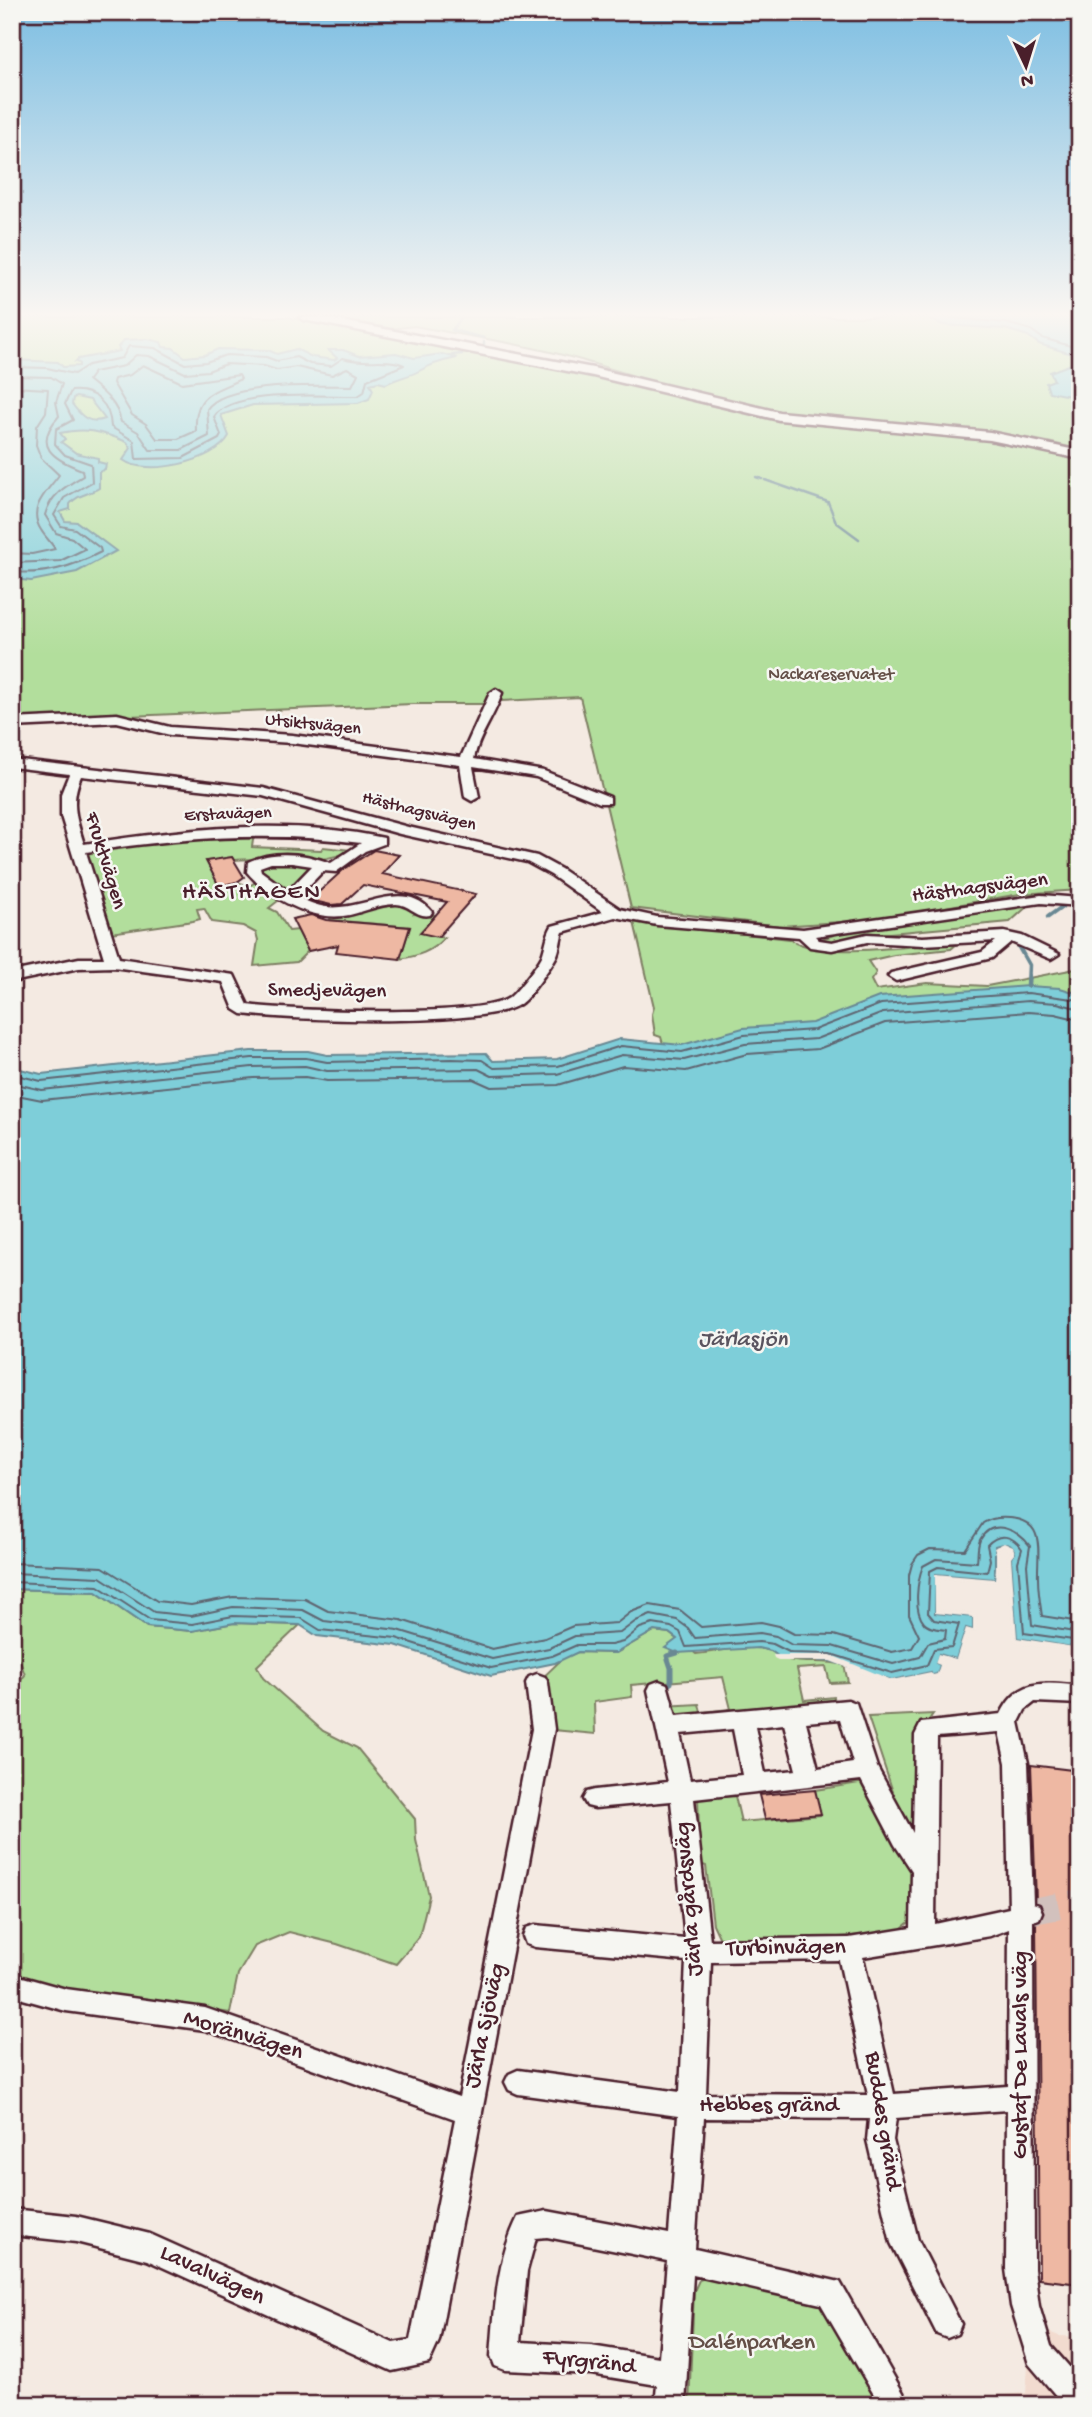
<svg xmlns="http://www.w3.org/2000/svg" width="1092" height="2417" font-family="'Gochi Hand',sans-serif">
<rect width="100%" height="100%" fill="#f4eae2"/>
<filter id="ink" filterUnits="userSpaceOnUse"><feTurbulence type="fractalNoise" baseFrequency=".0143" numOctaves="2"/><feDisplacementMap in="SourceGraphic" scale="14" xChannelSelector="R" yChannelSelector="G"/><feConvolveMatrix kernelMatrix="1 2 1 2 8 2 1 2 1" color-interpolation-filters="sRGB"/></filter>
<g filter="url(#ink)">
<path fill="#f2dbcf" d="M1031,2325L1059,2336L1080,2337V2405H970L967,2398L1026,2393Z"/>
<g fill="#b2de9c" stroke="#7e7e64" stroke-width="2">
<path d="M12,317H286L591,375L714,406L798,422L1004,441L1080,459V890L1020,894L870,920L780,926L631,908L580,697L501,701L493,704H413L12,721Z"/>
<path d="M322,317H1080V450C977,421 869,427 765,409C702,398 642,378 581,360C527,344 470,337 415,326L389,329Z"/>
<path d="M254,833L252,847L321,850L323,847L351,850C320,868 269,856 234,860L232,857L207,861L237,882L249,886L256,882L283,897L269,908L277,912L289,931L298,930L308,951L297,962L254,966L258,940L256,933L243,926L212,922L204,908L197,909L200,919L193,921L111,933L86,857L92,850L186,837Z"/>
<path d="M269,861L316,863L290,891C275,888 265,879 258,865Z"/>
<path d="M396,902L416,911L414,914L436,915L420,932L444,938C431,952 418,956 400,959L410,927L330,920L331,915Z"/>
<path d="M1030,904L1010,922L868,935L841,939L834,943L821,939L840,933Z"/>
<path d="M634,922L790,939C820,961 916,944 958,943L951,949L894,955L868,961L876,973L871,980L876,990L927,983L987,986L1075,969L1080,972V1292L663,1044L661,1037L655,1035L652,1014L654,1007Z"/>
<path d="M12,1589L96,1592L147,1627L192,1631L234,1623L300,1625L257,1666L263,1678L323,1731L357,1748L415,1819L416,1840L429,1896L419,1937L396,1964L337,1944L289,1932L255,1946L238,1974L230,2013L62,1988L12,1974V1691L25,1675L20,1661L12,1656Z"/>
<path d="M654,1631L669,1633L696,1654C718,1652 747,1644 768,1650C776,1652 780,1658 788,1660C807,1664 825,1660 844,1665L848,1682L830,1683L826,1667L797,1669L804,1700L834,1697L835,1706L669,1726L664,1706L699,1704L701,1712L731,1709L723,1677L631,1685L632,1697L594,1702L595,1734L543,1729L537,1683L563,1658L578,1652L616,1653Z"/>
<path d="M933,1714L924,1727L914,1830L902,1819L868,1717Z"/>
<path d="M872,1781L915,1867L914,1918L897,1932L826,1938L720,1939L713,1924L706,1866L700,1864L698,1798L735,1796L741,1822L820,1815L815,1790Z"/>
<path d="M714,2275L823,2298L882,2405H689L694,2291L699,2280Z"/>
</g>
<g fill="#7eced9" stroke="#698893" stroke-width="2" fill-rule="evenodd">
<path d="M930,317H1080V402L1070,396L1049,392L1046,383L1054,380L1050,372L1077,362L1072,354L1039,344L1028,336L1005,329L943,325L929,319Z"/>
<path d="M147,339L161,342L163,347L173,348L185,357L205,355L218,349L268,350L277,354L296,349L312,357L334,360L337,358L328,350H343L359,356L396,353L414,358L442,354L457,358C442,361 431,364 419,371C410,376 397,378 386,384L378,382L370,384L373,390L369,399L358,403L253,405L221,415L229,436C215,462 146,477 123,460L131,448L127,442C103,432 85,427 60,433L65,439L61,442L76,453L98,458V462L106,464L105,469L99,472V488C88,495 78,494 70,504V509L60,512L65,521L77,522L116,551L77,572L31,581L12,579V360L58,362L63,367L79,366V363L75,362L78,359L120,351L118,347L124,340ZM76,397L90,400L105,419C89,425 81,416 72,404L73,398Z"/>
<path d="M1028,986L1060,988L1080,994V1673L1075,1668L1073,1647L1017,1638L1011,1558L1015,1553C1012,1542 1004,1543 995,1546V1579L936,1574L935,1613L973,1617V1630L966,1628L956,1659L939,1654L936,1663L940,1665L937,1674L932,1675L931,1672L892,1680L830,1661L790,1660L778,1656L771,1651L758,1648L677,1653L665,1648L677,1639L669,1633L654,1631L616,1653L578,1652L555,1663L491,1676L395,1645L317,1636L300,1625L234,1623L192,1631L147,1627L96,1592L12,1589V1067L41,1074L251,1051H308L327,1055L486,1053L493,1061L557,1059L620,1039L682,1045L743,1028L812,1023L879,997Z"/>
</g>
<path fill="#f4eae2" d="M1004,1543L1013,1547L1015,1553L1011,1558L1017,1638L1074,1647L1075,1668L1080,1677L1071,1670L1070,1651L1022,1644L1014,1640L1007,1558L1012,1552L1004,1546L997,1549L1000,1556L996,1582L939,1578V1610L974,1614L977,1617L976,1631L969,1632L958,1661L941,1658L944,1665L939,1677L932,1678L929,1675L891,1684L830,1661H780L774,1658L773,1655H831L892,1680L931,1672L933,1675L937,1674L940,1665L935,1663L938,1654L956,1659L966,1628L973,1630V1617L935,1613V1574L995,1579L997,1556L994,1548Z"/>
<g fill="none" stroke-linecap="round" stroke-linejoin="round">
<g stroke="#5f6571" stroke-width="2">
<path d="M942,317L1006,323L1031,330L1042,338L1074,347L1080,352"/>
<path d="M136,355L149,356L185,373L208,371L226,364L264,366L277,370L296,367L332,375L347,368L358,374L352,386C321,386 225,381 207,409L209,436L181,450H150L138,432L121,422C117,402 103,392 88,380L94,372L124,366Z"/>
<path d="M143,365L182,383L239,375L241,379C211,393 194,394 196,431L178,439H157L146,424L132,415L113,383L114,379L130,375Z"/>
<path d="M12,367L47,368L74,374L88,365L122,358L129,346L155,348L185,364L206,362L226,355L266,357L277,361L296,357L310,364L331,366L343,358C364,365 388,357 404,365L367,380L364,392L358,396C326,397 232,388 214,417L221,435L219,439L183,458L136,459L134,441L111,427C110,404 95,389 71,391L65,404L73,420L56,429L55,444L65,455L91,464L92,482L64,498L54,515L61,526L75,529L100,548L101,552C72,567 45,575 12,572"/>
<path d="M12,376L51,377L62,384L56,402L59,416C32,446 53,459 82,470L83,476C66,486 50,495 45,515L56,533L72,538L85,549L60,561L12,563"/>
<path d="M12,387L48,389L46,412L37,426L36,445L41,458L59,475C46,493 27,508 41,530C45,537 51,542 55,549L32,554L12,553"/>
<path d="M12,1074L41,1081L252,1058H306L327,1062L452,1059L482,1060L494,1068L558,1066L621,1046L682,1052L744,1035L814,1030L881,1004L1028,993L1080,1000"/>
<path d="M12,1083L42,1090L252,1067L305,1066L327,1071L478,1069L492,1076L557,1074L622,1055L684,1060L745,1044L816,1039L883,1013L1028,1001L1057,1003L1080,1009"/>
<path d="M12,1094L42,1100L253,1078L305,1077L327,1081L473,1079L491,1087L558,1085L623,1066L686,1071L747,1054L818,1049L885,1023L1028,1012L1055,1014L1080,1020"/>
<path d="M12,1563L103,1567L157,1601L191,1605L233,1597L305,1599L328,1611L401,1620L492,1649L545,1638L573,1626L617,1623L631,1612L650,1605L680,1610L701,1627L761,1622L779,1626L794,1634L834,1635L892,1652L912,1648L919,1636L909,1615V1575L912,1564L918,1555L930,1549L965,1550L983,1523C991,1518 999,1517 1009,1518C1047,1521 1037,1552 1038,1578C1038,1591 1040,1603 1042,1616L1080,1622"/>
<path d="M12,1573L100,1577L154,1612L191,1616L233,1607L303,1610L324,1621L398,1630L492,1659L549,1648L575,1636L620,1633L636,1621L651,1615L677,1620L688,1628L695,1638L760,1633L776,1636L792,1645L832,1646L893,1664L920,1657L928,1643L945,1639L946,1630C939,1629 929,1629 924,1623C913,1610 917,1581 923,1566L936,1559L977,1562C978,1555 977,1547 980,1540C992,1517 1019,1530 1030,1546L1027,1565L1032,1625L1080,1633"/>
<path d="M12,1582L98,1586L150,1620L192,1624L233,1616L301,1618L320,1630L396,1638L491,1668L552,1656L577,1645H611L623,1642L640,1628L653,1624L671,1627L680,1632L686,1647L759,1642L773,1644L791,1653L831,1654L892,1673L927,1665L934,1649L952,1647L959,1624L934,1620L928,1613L930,1571L938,1567L987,1572L990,1560L987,1545C999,1532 1013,1535 1022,1549L1018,1562L1024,1633L1073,1640L1080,1645"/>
</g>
<g stroke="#698893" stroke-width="2.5">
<path d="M462,317L452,330L484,338"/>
<path d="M484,342V350"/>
<path d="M452,355L462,354"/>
<path d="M756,477L762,479"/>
<path d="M765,480L828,502L836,522L859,539"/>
</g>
<g stroke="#698893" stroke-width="4.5">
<path d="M1048,917L1062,907"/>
<path d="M1016,942L1029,965L1028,986"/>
</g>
<path stroke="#698893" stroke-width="5" d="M663,1688L671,1683V1668L667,1656L677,1653"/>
</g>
<g fill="#eeb8a3" stroke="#4a1f2b" stroke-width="2">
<path d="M374,850L399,855L382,874L476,894L438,937L420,933L447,902L363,885L342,904L331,905L310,900L343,870Z"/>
<path d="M232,857L244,877L237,882L219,886L206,861Z"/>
<path d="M311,915L326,920L410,927L400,959L336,952L338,945L308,951L292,919Z"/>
<path d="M1031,1765L1080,1771V2284L1039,2279L1036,1923L1041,1920L1044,1911L1041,1904L1036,1901Z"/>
<path d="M815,1790L821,1814L765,1819L759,1795Z"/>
</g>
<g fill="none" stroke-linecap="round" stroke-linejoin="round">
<path stroke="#d2c1bd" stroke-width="26" stroke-dasharray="26 13" stroke-linecap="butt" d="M1033,1911L1080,1902"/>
<defs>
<g id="minor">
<path d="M496,689L502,693C495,716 478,736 474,759L544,771L610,797V803H600L536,777L473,767L479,797L472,801L465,797L460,765L292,743L170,735L117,722L12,727V719L117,714L170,727L292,735L461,757L490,693Z"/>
<path d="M12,759L263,788L408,827L537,856L561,869L620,909L657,917L803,929L1041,895L1080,898V906L1041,903L815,936L819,940L832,942L867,934L923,937L1004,932L1022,936L1059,954L1051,959L1046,957L1011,942L992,958L896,981L888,976L891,973L982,952L996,941L923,945L867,942L832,950L810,947L799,937L657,925L615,917L563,932C560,940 560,950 556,957C550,968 529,998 520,1004C486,1028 289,1020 242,1014L234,1009L223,982L113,967L79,968L12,982V972L79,958H104L61,816V794L69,774L12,767ZM81,776L263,796L400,834L527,862L551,875L603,912L552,926C546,936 546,946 542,956C538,964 516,993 509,998C480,1018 289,1011 248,1005L234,975L119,958L86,852C177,838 269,831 361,843L331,863C304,853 274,850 248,862L247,872C268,897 309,920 343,916C361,914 377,904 396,904C409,904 417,918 430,915L432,912C406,881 372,905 340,907C325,909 312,904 298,897L323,871L336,872L365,851L384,844V838C287,817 181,829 84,844C76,819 70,801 81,776ZM271,863H292L312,866L288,891L261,871L260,867Z"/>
<path d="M537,1674L545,1677L548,1683L554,1729L439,2341L429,2363L392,2371L147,2260L76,2242L12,2235V2209L76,2216L150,2234L393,2343L410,2340L455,2119L205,2030L66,2011L12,1996V1974L66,1989L205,2008L459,2097L532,1729L526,1683L529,1677Z"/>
<path d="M659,1681L667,1684L676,1716L848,1700L856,1703L877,1767L913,1833L915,1735L921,1723L1001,1714C1018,1678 1045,1682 1080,1686V1704L1035,1702L1025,1710L1019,1722L1028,1763L1033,1903L1039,1905L1042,1912L1039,1919L1033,1921L1034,2269L1039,2306L1051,2346L1080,2379V2405H1064L1029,2364L1011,2306L1006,2269L1007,2110L896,2118L893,2140L918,2240L961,2324L957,2334L947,2338L937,2334L891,2243L867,2140L869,2119L704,2118L695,2249L840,2282L910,2405H880L821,2304L693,2275L685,2405H655L657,2385L591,2374L505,2370L495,2366L491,2356C495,2308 496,2261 518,2217L547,2211L669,2234L678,2116L518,2094L509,2090L505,2082L509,2074L518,2070L680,2092L686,1961L535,1947L526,1944L523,1936L526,1928L535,1925L685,1939L671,1801L595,1808L587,1806L583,1799L587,1792L595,1790L668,1782L648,1690L651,1684ZM840,1719L853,1763L818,1768L806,1722ZM784,1724L796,1770L765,1773L755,1727ZM733,1729L742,1775L690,1780L680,1734ZM999,1732L1006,1763L1009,1908L935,1924L937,1737ZM861,1780L895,1845L912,1871L911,1928L849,1938L710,1940L694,1799ZM1009,1929L1008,2086L894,2094L863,1957L990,1936ZM839,1960L868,2095L706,2094L711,1962ZM547,2237L667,2261L659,2357L591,2346L520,2342L527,2271L536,2238Z"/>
</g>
<path id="major" d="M299,317H320L593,368L779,412L990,432L1080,451V459L990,440L779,420L593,376L304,320Z"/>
</defs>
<use href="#minor" stroke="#4a1f2b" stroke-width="5"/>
<use href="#major" stroke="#4a1f2b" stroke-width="5"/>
<use href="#minor" fill="#f6f6f2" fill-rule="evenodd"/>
<use href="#major" fill="#f6f6f2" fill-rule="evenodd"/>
<defs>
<path id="rail" d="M12,2399L23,2405"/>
</defs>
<use href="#rail" stroke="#4a1f2b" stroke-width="9"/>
<use href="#rail" stroke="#f6f6f2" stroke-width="6" stroke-dasharray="19" stroke-linecap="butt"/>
</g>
</g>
<linearGradient id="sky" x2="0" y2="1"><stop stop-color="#7dbee2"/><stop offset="0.48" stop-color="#faf6f2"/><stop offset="1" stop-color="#faf6f2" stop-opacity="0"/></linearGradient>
<rect width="1092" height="655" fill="url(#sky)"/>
<g text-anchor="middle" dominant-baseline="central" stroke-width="5" stroke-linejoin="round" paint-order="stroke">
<g font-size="18" fill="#644f47" stroke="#f6f6f2">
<text x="831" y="675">Nackareservatet</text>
</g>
<g font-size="18" fill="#4a1f2b" stroke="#f6f6f2">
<text transform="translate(313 725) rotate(6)">Utsiktsvägen</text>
<text transform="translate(419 812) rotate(14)">Hästhagsvägen</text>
<text transform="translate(228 815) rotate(-2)">Erstavägen</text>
</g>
<g font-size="21" fill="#4a1f2b" stroke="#f6f6f2">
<text transform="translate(104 861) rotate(73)">Fruktvägen</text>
<text transform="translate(980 889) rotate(-7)">Hästhagsvägen</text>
<text transform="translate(327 992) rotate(1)">Smedjevägen</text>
</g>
<g font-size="23" font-style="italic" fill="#5a545f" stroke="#f6f6f2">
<text x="743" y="1340">Järlasjön</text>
</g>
<g font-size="24" letter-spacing="2" fill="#4a1f2b" stroke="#f6f6f2">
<text x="252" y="893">HÄSTHAGEN</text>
</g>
<g font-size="24" fill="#4a1f2b" stroke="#f6f6f2">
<text transform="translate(690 1899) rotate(-95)">Järla gårdsväg</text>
<text transform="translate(786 1949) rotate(-1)">Turbinvägen</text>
<text transform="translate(486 2026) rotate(-78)">Järla Sjöväg</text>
<text transform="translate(243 2036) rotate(17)">Moränvägen</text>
<text transform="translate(1021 2055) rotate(-90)">Gustaf De Lavals väg</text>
<text x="769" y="2106">Hebbes gränd</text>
<text transform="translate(882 2121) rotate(81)">Buddes gränd</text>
<text transform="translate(212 2276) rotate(25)">Lavalvägen</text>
<text transform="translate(589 2363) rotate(6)">Fyrgränd</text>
</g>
<g font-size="24" fill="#644f47" stroke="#f6f6f2">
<text x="752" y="2343">Dalénparken</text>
</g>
</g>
<rect width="1092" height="2417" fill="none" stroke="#f6f6f2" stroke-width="42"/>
<rect x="21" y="21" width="1050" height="2375" fill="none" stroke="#4a1f2b" stroke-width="2.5" filter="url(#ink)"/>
<g transform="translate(1026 66) rotate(176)" stroke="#f6f6f2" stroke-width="5" paint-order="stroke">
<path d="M0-5L12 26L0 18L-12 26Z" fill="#4a1f2b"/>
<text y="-10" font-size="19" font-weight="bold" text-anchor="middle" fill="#4a1f2b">N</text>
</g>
</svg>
